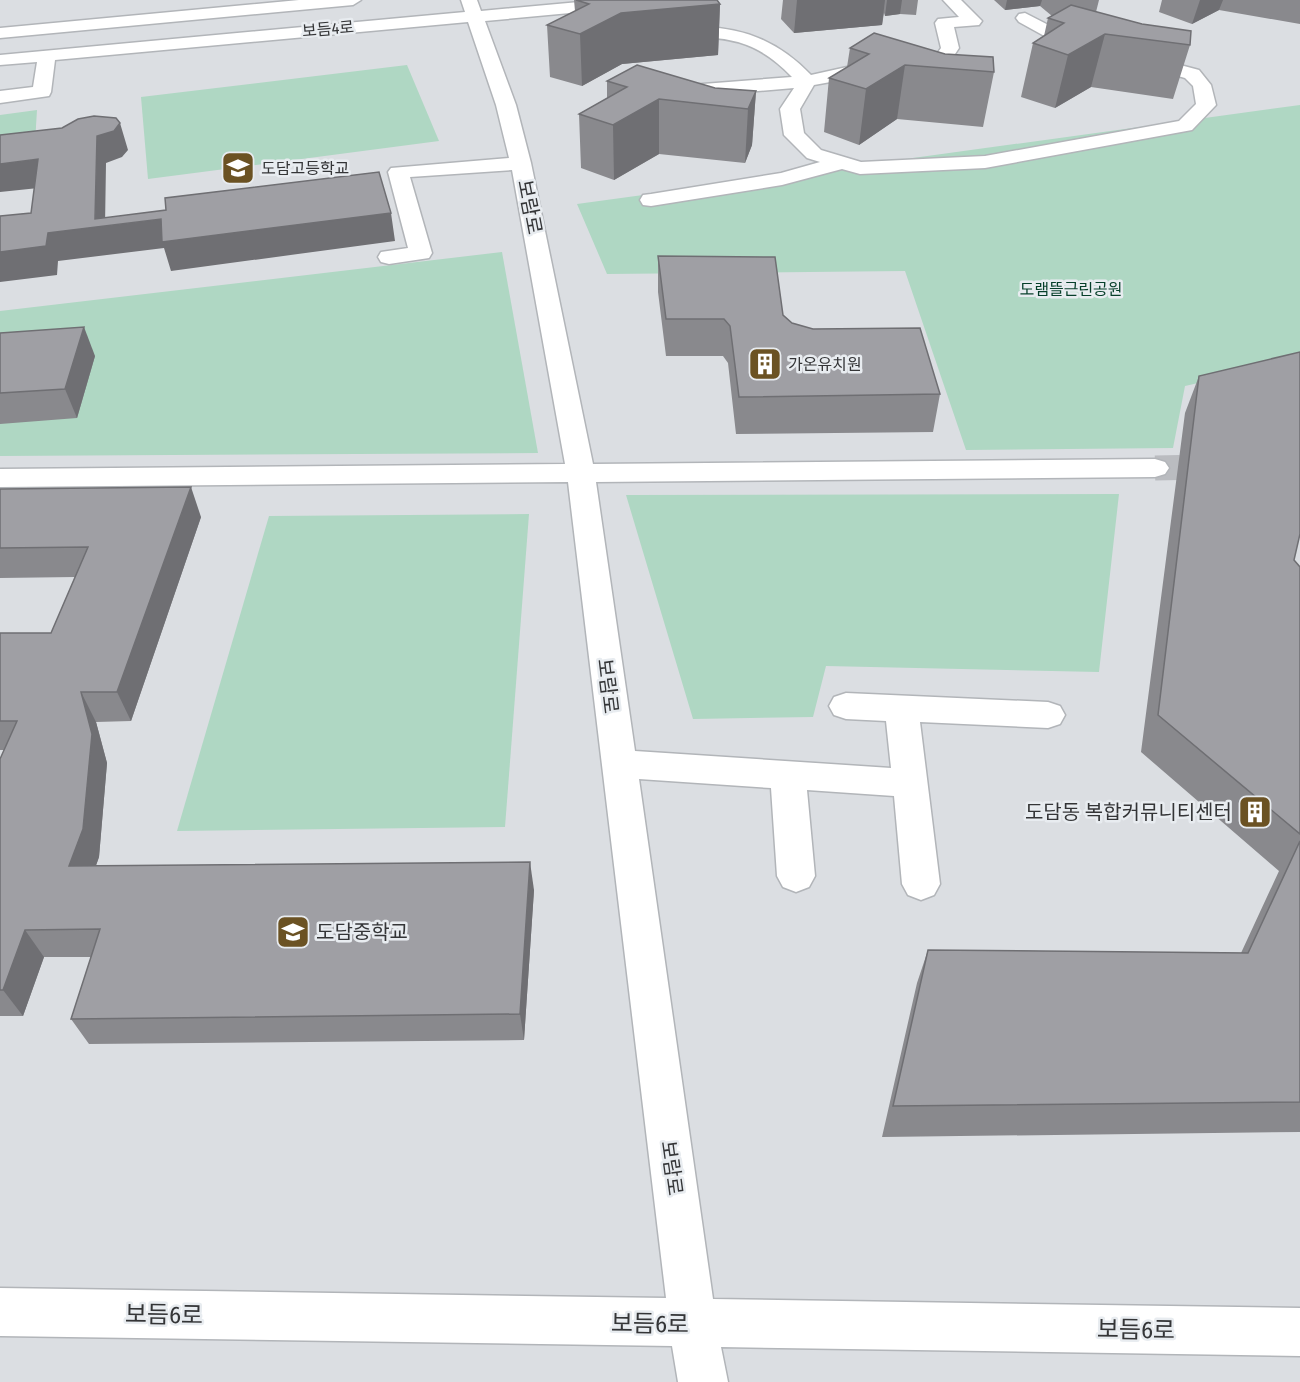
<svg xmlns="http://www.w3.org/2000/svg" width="1300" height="1382" font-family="'Fira Sans Condensed','Noto Sans KR',sans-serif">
<rect width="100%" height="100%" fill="#dbdee2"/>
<g fill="#afd7c3">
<path d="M407,65L439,141L148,179L141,97Z"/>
<path d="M1300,105V360L1185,386L1173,448L966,450L905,271L607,274L577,204Z"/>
<path d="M37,110L35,143L0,147V115Z"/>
<path d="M502,252L538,453L0,456V311Z"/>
<path d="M1119,494L1099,672L826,666L813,717L693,719L626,495Z"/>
<path d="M529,514L505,827L177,831L269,516Z"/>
</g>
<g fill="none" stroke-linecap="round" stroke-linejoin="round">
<path stroke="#babcc0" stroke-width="25" stroke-dasharray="25 13" stroke-linecap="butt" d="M1155,468L1300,465"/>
<defs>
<g id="minor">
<path d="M299,0H361L353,5L0,38V28Z"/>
<path d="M461,0H477L481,11L601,0H664L656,5L485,21L516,105L531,163L593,464L1155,459L1165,462L1169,468L1165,474L1155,477L596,482L635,751L891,768L886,721L846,719L834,715L829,706L834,697L846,693L1048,702L1060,706L1065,715L1060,724L1048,728L920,722L940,884L934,895L921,900L908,895L902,884L894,796L807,790L815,876L809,887L796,892L783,887L777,876L771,788L639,779L713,1299L1300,1308V1356L721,1347L728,1382H678L672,1346L0,1336V1288L666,1298L568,482L0,487V469L565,464L512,170L410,177L432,253L429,258L389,264L381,262L378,257L381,252L408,248L388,172L391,168L509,158L496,105L468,22L55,60L51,92L49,96L0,103V91L33,87L37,62L0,65V55L465,12Z"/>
<path d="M943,0H961L982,21L979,25L954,27L959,48L949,63L930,70L847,79L814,85L800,109L804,133L821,150L861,162L985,156L1179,121L1196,104L1193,86L1185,78L1133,63L1130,59L1133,55L1139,54L1199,70L1211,85L1216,105L1192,130L985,168L860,174L842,169L782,185L651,206L643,205L640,200L643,195L651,194L781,173L820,162L807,158L784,135L780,109L794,88L677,98L670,96L668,92L670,88L677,86L792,77C756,39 725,36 675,37L669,36L666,32L669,28C679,26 691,26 702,27C747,28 780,43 811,75L847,67L921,61L936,55L941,48L935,23L938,19L959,17Z"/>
<path d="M1025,13L1062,32L1065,38L1086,43L1089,47L1086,51L1080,52L1051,46L1048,38L1019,22L1016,18L1019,14Z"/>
</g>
</defs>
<use href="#minor" stroke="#b2b5b9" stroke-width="3"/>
<use href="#minor" fill="#fff" fill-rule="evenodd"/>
</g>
<g fill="#89898d">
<path d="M574,0H717L720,4L718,55L622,64L582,86L550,77L547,25L575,11Z"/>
<path d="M783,0H918L916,15L900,14L885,16L884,13L882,25L794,33L781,19Z"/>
<path d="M994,0H1099L1096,12L1190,45L1173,99L1091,87L1055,108L1021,97L1033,43L1044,36L1048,18L1052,16L1040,6L1005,10Z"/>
<path d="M1162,0H1300V24L1219,10L1192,24L1159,12Z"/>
<path d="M850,48L994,72L983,127L897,119L859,145L824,132L829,78L847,67Z"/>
<path d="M607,81L715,88L756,91L752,145L745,163L659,154L614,180L581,168L579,114L607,98Z"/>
<path d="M658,256L783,315L792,323L940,394L933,432L736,434L728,363L723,356H666L658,292Z"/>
<path d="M0,333L95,356L77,418L0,424Z"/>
<path d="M1199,376L1294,560L1300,567V1132L882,1137L917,983L928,950L1241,953L1279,871L1141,752L1185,413Z"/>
<path d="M0,489L201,517L131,721L96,722L107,763L99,857L96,865L534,890L524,1040L89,1044L71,1019L91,957H44L23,1016H0V759L4,750H0V633H51L75,577L0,578Z"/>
</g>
<g fill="#6f6f73">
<path d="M797,0H885L882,25L794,33Z"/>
<path d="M887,0H902L900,14L885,16Z"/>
<path d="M1007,0H1042L1040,6L1005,10Z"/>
<path d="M1200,0H1223L1219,10L1192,24Z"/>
<path d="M720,4L718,55L622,64L582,86L580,34L621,13Z"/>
<path d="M1105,34L1091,87L1055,108L1068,55Z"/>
<path d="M905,65L897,119L859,145L866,89Z"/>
<path d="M756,91L752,145L745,163L748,109Z"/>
<path d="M659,99V154L614,180L613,125Z"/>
<path d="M120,123L128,150L122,157L106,163L105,226L161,219L391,213L395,241L171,271L164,248L58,261L57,275L0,282V252L48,233L95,219L97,136Z"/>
<path d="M38,159L48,187L0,192V164Z"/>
<path d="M84,327L95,356L77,418L65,389Z"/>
<path d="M191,487L201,517L131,721L117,692Z"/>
<path d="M81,692L96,722L107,763L99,857L86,894L69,866Z"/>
<path d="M530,862L534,890L524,1040L520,1014Z"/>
<path d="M25,930L44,957L23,1016L3,990Z"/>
</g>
<g fill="#9f9fa4" stroke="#6f6f73" stroke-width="1.5">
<path d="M576,0H717L720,4L621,13L580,34L547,25L589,4Z"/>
<path d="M1071,5L1142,24L1191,31L1190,45L1105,34L1068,55L1033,43L1064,23L1048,18Z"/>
<path d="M874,33L945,54L993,57L994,72L905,65L866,89L829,78L869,54L850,48Z"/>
<path d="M637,65L715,88L756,91L748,109L659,99L613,125L579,114L627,87L607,81Z"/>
<path d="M94,116L116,118L120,123L114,131L97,136L95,219L166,210L165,198L379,172L391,213L162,242L161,219L48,233L46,246L0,252V216L31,213L38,159L0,164V135L62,128L78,119Z"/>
<path d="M658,256L775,257L783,315L792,323L813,329L920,328L940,394L739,397L730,326L724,319H666Z"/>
<path d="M84,327L65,389L0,393V333Z"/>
<path d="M1300,352V534L1294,560L1300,567V834L1158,715L1199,376Z"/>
<path d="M191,487L117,692H81L92,734L83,829L69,866L530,862L520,1014L71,1019L100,929L25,930L3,990H0V759L17,721H0V633H51L88,547L0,548V489Z"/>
<path d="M1300,841V1102L893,1106L928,950L1248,953Z"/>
</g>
<defs>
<symbol id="school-square" viewBox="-11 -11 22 22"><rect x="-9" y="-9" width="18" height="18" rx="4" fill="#6b5223" stroke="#e8ecf0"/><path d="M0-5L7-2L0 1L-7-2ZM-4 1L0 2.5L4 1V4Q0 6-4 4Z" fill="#fff"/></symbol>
<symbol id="building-square" viewBox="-11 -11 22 22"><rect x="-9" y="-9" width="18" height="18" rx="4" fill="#6b5223" stroke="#e8ecf0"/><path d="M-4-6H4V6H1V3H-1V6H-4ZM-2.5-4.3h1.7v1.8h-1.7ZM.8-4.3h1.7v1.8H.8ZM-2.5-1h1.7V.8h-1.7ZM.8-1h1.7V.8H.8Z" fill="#fff"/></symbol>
</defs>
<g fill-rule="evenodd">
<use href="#school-square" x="219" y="149" width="38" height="38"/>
<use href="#building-square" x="746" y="345" width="38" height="38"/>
<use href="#building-square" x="1236" y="793" width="38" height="38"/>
<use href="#school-square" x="274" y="913" width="38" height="38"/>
</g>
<g text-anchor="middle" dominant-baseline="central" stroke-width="5" stroke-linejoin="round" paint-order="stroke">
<g font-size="16" fill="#343537" stroke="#e8ecf0">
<text transform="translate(328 29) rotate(-5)">보듬4로</text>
</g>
<g font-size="16" fill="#343537" stroke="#e8ecf0" text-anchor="start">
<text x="261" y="168">도담고등학교</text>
<text x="788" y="364">가온유치원</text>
</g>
<g font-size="16" fill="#063f2a" stroke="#e8ecf0">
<text x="1071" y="289">도램뜰근린공원</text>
</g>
<g font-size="20" fill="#343537" stroke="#e8ecf0">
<text transform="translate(530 207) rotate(79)">보람로</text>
<text transform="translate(608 686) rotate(83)">보람로</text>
<text transform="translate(672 1168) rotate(82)">보람로</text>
</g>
<g font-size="20" fill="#343537" stroke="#e8ecf0" text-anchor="end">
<text x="1232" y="812">도담동 복합커뮤니티센터</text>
<text x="316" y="932" text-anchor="start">도담중학교</text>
</g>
<g font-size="24" fill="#343537" stroke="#e8ecf0">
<text transform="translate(164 1315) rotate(1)">보듬6로</text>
<text transform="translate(650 1324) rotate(1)">보듬6로</text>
<text transform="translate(1136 1330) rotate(1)">보듬6로</text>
</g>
</g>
</svg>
